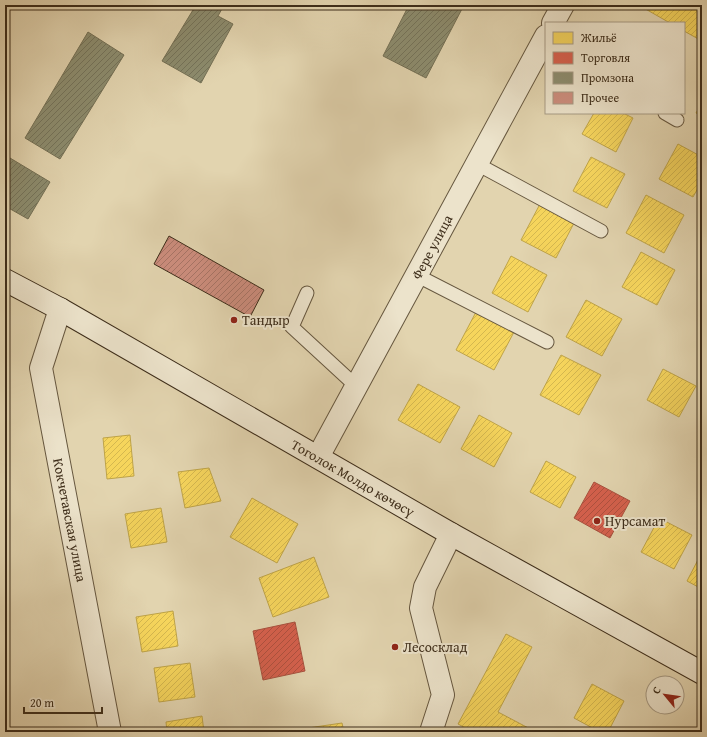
<svg xmlns="http://www.w3.org/2000/svg" width="707" height="737" font-family="'Gentium Book Plus',serif">
<defs>
<pattern id="homes-hatch" width="6" height="6" patternUnits="userSpaceOnUse"><rect width="6" height="6" fill="#f6d55c"/><path d="M-1 1l2-2M0 6l6-6M5 7l2-2" fill="none" stroke="#d4b74f"/></pattern>
<pattern id="shops-hatch" width="6" height="6" patternUnits="userSpaceOnUse"><rect width="6" height="6" fill="#d6604d"/><path d="M-1 1l2-2M0 6l6-6M5 7l2-2" fill="none" stroke="#af503f"/></pattern>
<pattern id="industry-hatch" width="6" height="6" patternUnits="userSpaceOnUse"><rect width="6" height="6" fill="#8c8c6e"/><path d="M-1 1l2-2M0 6l6-6M5 7l2-2" fill="none" stroke="#74735a"/></pattern>
<pattern id="building-hatch" width="6" height="6" patternUnits="userSpaceOnUse"><rect width="6" height="6" fill="#cc8d7d"/><path d="M-1 1l2-2M0 6l6-6M5 7l2-2" fill="none" stroke="#a77466"/></pattern>
</defs>
<rect width="100%" height="100%" fill="#e2d4af"/>
<filter id="stains"><feTurbulence type="fractalNoise" baseFrequency=".005" numOctaves="4"/><feColorMatrix values="0 0 0 0 .2 0 0 0 0 .09 0 0 0 0 .02 0 0 0 .5 -.17"/></filter>
<radialGradient id="worn" r=".72"><stop offset=".6" stop-color="#630" stop-opacity="0"/><stop offset="1" stop-color="#630" stop-opacity=".3"/></radialGradient>
<g fill="url(#homes-hatch)" stroke="#bea348">
<path d="M643,5H702V41L684,31V23H670L642,7Z"/>
<path d="M702,102V116L696,113Z"/>
<path d="M594,113H623L633,118L616,152L582,134Z"/>
<path d="M678,144L702,157V181L693,197L659,179Z"/>
<path d="M591,157L625,174L607,208L573,191Z"/>
<path d="M646,195L684,215L664,253L626,233Z"/>
<path d="M540,204L574,223L556,258L521,240Z"/>
<path d="M641,252L675,270L657,305L622,287Z"/>
<path d="M511,256L547,275L528,312L492,293Z"/>
<path d="M586,300L622,319L602,356L566,337Z"/>
<path d="M476,312L514,332L494,370L456,350Z"/>
<path d="M561,355L601,375L579,415L540,395Z"/>
<path d="M663,369L696,386L679,417L647,400Z"/>
<path d="M418,384L460,407L440,443L398,420Z"/>
<path d="M479,415L512,433L494,467L461,449Z"/>
<path d="M130,435L134,476L107,479L103,438Z"/>
<path d="M546,461L576,477L560,508L530,492Z"/>
<path d="M209,468L221,501L185,508L178,472Z"/>
<path d="M252,498L298,524L277,563L230,537Z"/>
<path d="M161,508L167,542L131,548L125,514Z"/>
<path d="M659,518L692,535L674,569L641,552Z"/>
<path d="M702,552V589L687,581Z"/>
<path d="M314,557L329,597L273,617L259,578Z"/>
<path d="M173,611L178,646L142,652L136,617Z"/>
<path d="M506,634L532,647L498,712L536,732H473L458,724Z"/>
<path d="M190,663L195,697L159,702L154,668Z"/>
<path d="M592,684L624,701L608,732H600L574,718Z"/>
<path d="M202,716L204,732H167L166,722Z"/>
<path d="M342,723L344,732H308V728Z"/>
</g>
<g fill="url(#shops-hatch)" stroke="#a8513e">
<path d="M594,482L630,501L610,538L574,518Z"/>
<path d="M295,622L305,671L263,680L253,631Z"/>
</g>
<g fill="url(#industry-hatch)" stroke="#747055">
<path d="M196,5H224L218,16L233,24L201,83L162,61Z"/>
<path d="M409,5H464L426,78L383,56Z"/>
<path d="M88,32L124,55L60,159L25,138Z"/>
<path d="M5,155L50,182L28,219L5,206Z"/>
</g>
<path fill="url(#building-hatch)" stroke="#3d2d1a" d="M169,236L264,290L250,317L154,264Z"/>
<g fill="none" stroke-linecap="round" stroke-linejoin="round">
<defs>
<g id="service">
<path d="M665,113L677,120"/>
<path d="M477,164L601,231"/>
<path d="M416,275L547,342"/>
<path d="M307,293L292,327L356,386"/>
</g>
<g id="minor">
<path d="M60,309L41,368L110,732"/>
<path d="M431,732L443,695L421,608L425,587L451,534"/>
</g>
<g id="tertiary">
<path d="M553,23L563,5"/>
<path d="M318,457L546,36"/>
</g>
<path id="secondary" d="M5,280L60,309L451,534L702,673"/>
</defs>
<use href="#service" stroke="#66573f" stroke-width="15"/>
<use href="#minor" stroke="#66573f" stroke-width="24"/>
<use href="#tertiary" stroke="#66573f" stroke-width="24"/>
<use href="#secondary" stroke="#3d2d1a" stroke-width="24"/>
<use href="#service" stroke="#ece3cb" stroke-width="13"/>
<use href="#minor" stroke="#ece3cb" stroke-width="22"/>
<use href="#tertiary" stroke="#ece3cb" stroke-width="22"/>
<use href="#secondary" stroke="#ece3cb" stroke-width="22"/>
</g>
<g fill="#8f2418" stroke="#ece3cb" stroke-width="1.5">
<circle cx="234" cy="320" r="4"/>
<circle cx="597" cy="521" r="4"/>
<circle cx="395" cy="647" r="4"/>
</g>
<g text-anchor="middle" dominant-baseline="central" stroke-width="4" stroke-linejoin="round" paint-order="stroke">
<g font-size="14" fill="#3d2d1a" stroke="#ece3cb">
<text transform="translate(432 247) rotate(-62)">Фере улица</text>
<text transform="translate(353 478) rotate(30)">Тоголок Молдо көчөсү</text>
<text transform="translate(70 520) rotate(79)">Кокчетавская улица</text>
</g>
<g font-size="14" fill="#3d2d1a" stroke="#ece3cb" text-anchor="start">
<text x="242" y="320">Тандыр</text>
<text x="605" y="521">Нурсамат</text>
<text x="403" y="647">Лесосклад</text>
</g>
</g>
<rect width="707" height="737" fill="none" stroke="#e2d4af" stroke-width="20"/>
<rect x="6" y="6" width="695" height="725" fill="none" stroke="#3d2d1a" stroke-width="2"/>
<rect x="10" y="10" width="687" height="717" fill="none" stroke="#3d2d1a"/>
<rect x="545" y="22" width="140" height="92" fill="#ece3cb" stroke="#a69a84"/>
<rect x="553" y="32" width="20" height="12" fill="#f6d55c" stroke="#a69a84"/>
<text x="581" y="42" font-size="12" fill="#3d2d1a">Жильё</text>
<rect x="553" y="52" width="20" height="12" fill="#d6604d" stroke="#a69a84"/>
<text x="581" y="62" font-size="12" fill="#3d2d1a">Торговля</text>
<rect x="553" y="72" width="20" height="12" fill="#8c8c6e" stroke="#a69a84"/>
<text x="581" y="82" font-size="12" fill="#3d2d1a">Промзона</text>
<rect x="553" y="92" width="20" height="12" fill="#cc8d7d" stroke="#a69a84"/>
<text x="581" y="102" font-size="12" fill="#3d2d1a">Прочее</text>
<g transform="translate(665 695) rotate(299)"><circle r="19" fill="#ece3cb" stroke="#a69a84"/>
<path d="M0-3L7 15L0 10L-7 15Z" fill="#8f2418"/>
<text y="-6" font-size="11" font-weight="bold" text-anchor="middle" fill="#3d2d1a">С</text>
</g>
<path d="M24 707v6h78v-6" fill="none" stroke="#3d2d1a" stroke-width="2"/>
<text x="30" y="707" font-size="12" fill="#3d2d1a" stroke="#ece3cb" stroke-width="3" paint-order="stroke">20 m</text>
<rect width="100%" height="100%" filter="url(#stains)"/>
<rect width="100%" height="100%" fill="url(#worn)"/>
</svg>
